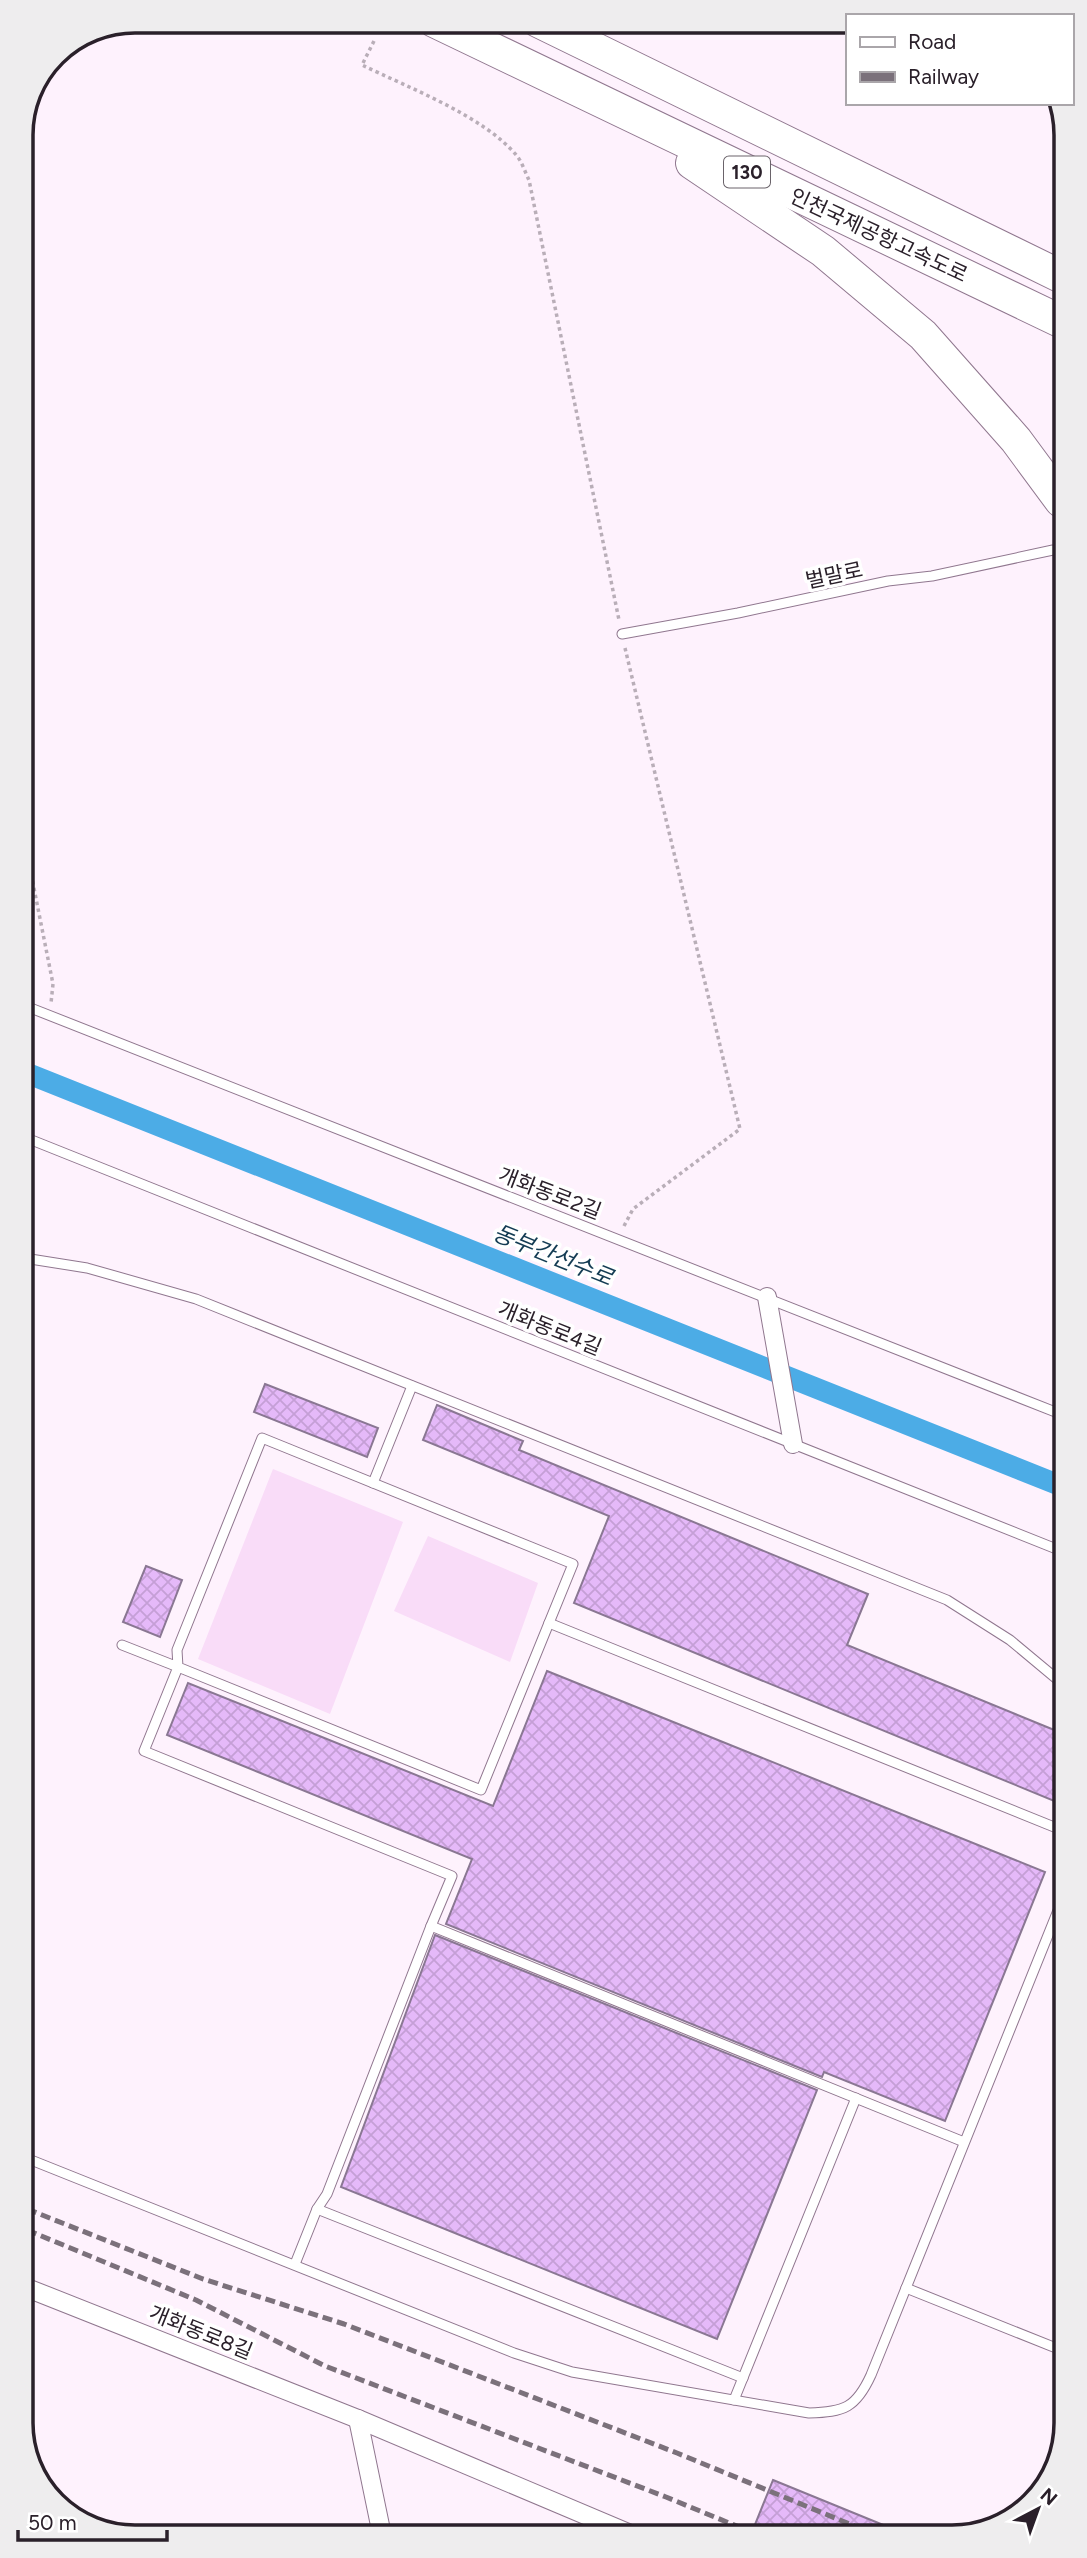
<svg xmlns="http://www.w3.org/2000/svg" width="1087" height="2558" font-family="Figtree,'Noto Sans KR',sans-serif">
<defs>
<pattern id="building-cross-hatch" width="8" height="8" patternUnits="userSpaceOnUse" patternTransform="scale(1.75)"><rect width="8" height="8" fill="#e5b9f9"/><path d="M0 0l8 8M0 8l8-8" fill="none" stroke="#c59fd6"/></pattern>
</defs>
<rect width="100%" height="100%" fill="#fef2fd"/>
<g fill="#f9dcf8">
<path d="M273,1469L403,1522L330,1714L198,1659Z"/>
<path d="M428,1536L538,1583L510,1662L394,1611Z"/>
</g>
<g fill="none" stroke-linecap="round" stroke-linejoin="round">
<path stroke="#4cace6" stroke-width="21" d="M24,1072L1064,1487"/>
</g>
<g fill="url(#building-cross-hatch)" stroke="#8a7793" stroke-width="2">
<path d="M265,1384L378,1428L367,1457L254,1412Z"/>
<path d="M437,1405L523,1441L519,1450L868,1594L847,1645L1064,1734V1805L574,1603L609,1516L423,1440Z"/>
<path d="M146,1566L182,1580L160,1637L123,1622Z"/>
<path d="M547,1671L1045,1872L945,2121L824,2072L822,2077L446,1924L472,1859L167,1735L188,1683L493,1806Z"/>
<path d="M435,1935L817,2090L717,2339L341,2187Z"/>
<path d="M773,2480L898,2531L752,2532Z"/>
</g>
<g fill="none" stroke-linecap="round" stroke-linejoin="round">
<defs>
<g id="lane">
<path d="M622,634L738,613L888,581L932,576L1053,550"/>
<path d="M23,1005L1063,1415"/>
<path d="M24,1137L1064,1552"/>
<path d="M24,1258L87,1268L196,1299L947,1600L1010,1640L1064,1685"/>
<path d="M373,1483L412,1386"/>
<path d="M549,1623L1064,1831"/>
<path d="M122,1645L178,1667L177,1650L262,1438L573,1564L481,1790L178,1667L144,1751L452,1876L431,1926L964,2142"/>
<path d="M26,2158L514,2353L572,2372L809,2413C844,2412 856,2408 871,2375L1065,1893"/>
<path d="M317,2209L743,2378"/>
<path d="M295,2264L317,2209L327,2194L431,1926"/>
<path d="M906,2288L1066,2352"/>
<path d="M734,2400L856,2098"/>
</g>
<g id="street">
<path d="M767,1297L793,1444"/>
<path d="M27,2288L358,2419L628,2533"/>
<path d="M358,2419L382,2535"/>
</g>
<g id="highway">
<path d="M434,21L1060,321"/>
<path d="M538,21L1060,276"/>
<path d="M692,163L823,251L923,335L1016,440L1061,501"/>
</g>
</defs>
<use href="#lane" stroke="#90778f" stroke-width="11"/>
<use href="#street" stroke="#90778f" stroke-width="20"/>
<use href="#highway" stroke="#90778f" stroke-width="34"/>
<g stroke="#b9aeb8" stroke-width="3.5" stroke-dasharray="3.5 3.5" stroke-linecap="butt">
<path d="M374,41L362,65C409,88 484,116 517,156C522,162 525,172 529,180L619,620"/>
<path d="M23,833L53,984L51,1003"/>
<path d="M624,1226L633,1209L740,1129L625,648"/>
</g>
<use href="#lane" stroke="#fff" stroke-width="9"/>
<use href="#street" stroke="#fff" stroke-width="18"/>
<use href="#highway" stroke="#fff" stroke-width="32"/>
<g stroke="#7b717b" stroke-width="5" stroke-dasharray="10 5" stroke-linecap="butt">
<path d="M27,2209L203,2279L344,2324L677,2453L869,2532"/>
<path d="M27,2230L196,2300L325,2366L666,2497L751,2532"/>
</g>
</g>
<g text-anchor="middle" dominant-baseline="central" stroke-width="7" stroke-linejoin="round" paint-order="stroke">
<rect fill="#fff" stroke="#6a636a" stroke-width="2" x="724" y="156.5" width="46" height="31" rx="5"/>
<g font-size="19" font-weight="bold" fill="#2a202a">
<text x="747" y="172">130</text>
</g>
<g font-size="21" fill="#2a202a" stroke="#fff">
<text transform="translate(879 235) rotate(25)">인천국제공항고속도로</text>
<text transform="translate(834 575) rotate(-12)">벌말로</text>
<text transform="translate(550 1193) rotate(21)">개화동로2길</text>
<text transform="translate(550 1328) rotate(22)">개화동로4길</text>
<text transform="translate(201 2332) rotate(22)">개화동로8길</text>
</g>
<g font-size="23" font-style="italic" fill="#133b53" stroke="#fff">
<text transform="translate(553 1255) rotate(22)">동부간선수로</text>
</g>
</g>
<path d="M0 0H1087V2558H0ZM135 33H952A102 102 0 0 1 1054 135V2423A102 102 0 0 1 952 2525H135A102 102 0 0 1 33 2423V135A102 102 0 0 1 135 33Z" fill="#eeedee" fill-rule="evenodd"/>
<path fill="none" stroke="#2a202a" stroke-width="3.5" d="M135 33H952A102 102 0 0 1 1054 135V2423A102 102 0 0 1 952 2525H135A102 102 0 0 1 33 2423V135A102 102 0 0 1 135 33Z"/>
<rect x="846" y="14" width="228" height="91" fill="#ffffff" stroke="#aaa6aa" stroke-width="2"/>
<rect x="860" y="37" width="35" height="10" fill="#ffffff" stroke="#aaa6aa" stroke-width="2"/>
<text x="908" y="49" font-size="21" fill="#2a202a">Road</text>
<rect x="860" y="72" width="35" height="10" fill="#7b717b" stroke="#aaa6aa" stroke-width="2"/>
<text x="908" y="84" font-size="21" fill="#2a202a">Railway</text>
<g transform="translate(1038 2509) rotate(41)" stroke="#ffffff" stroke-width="5" paint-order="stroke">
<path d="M0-5L12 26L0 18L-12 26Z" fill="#2a202a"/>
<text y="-10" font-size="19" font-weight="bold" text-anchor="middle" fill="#2a202a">N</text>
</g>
<path d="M18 2530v10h149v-10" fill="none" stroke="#2a202a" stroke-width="3.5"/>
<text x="28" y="2530" font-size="21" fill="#2a202a" stroke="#ffffff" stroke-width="5" paint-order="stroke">50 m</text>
</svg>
